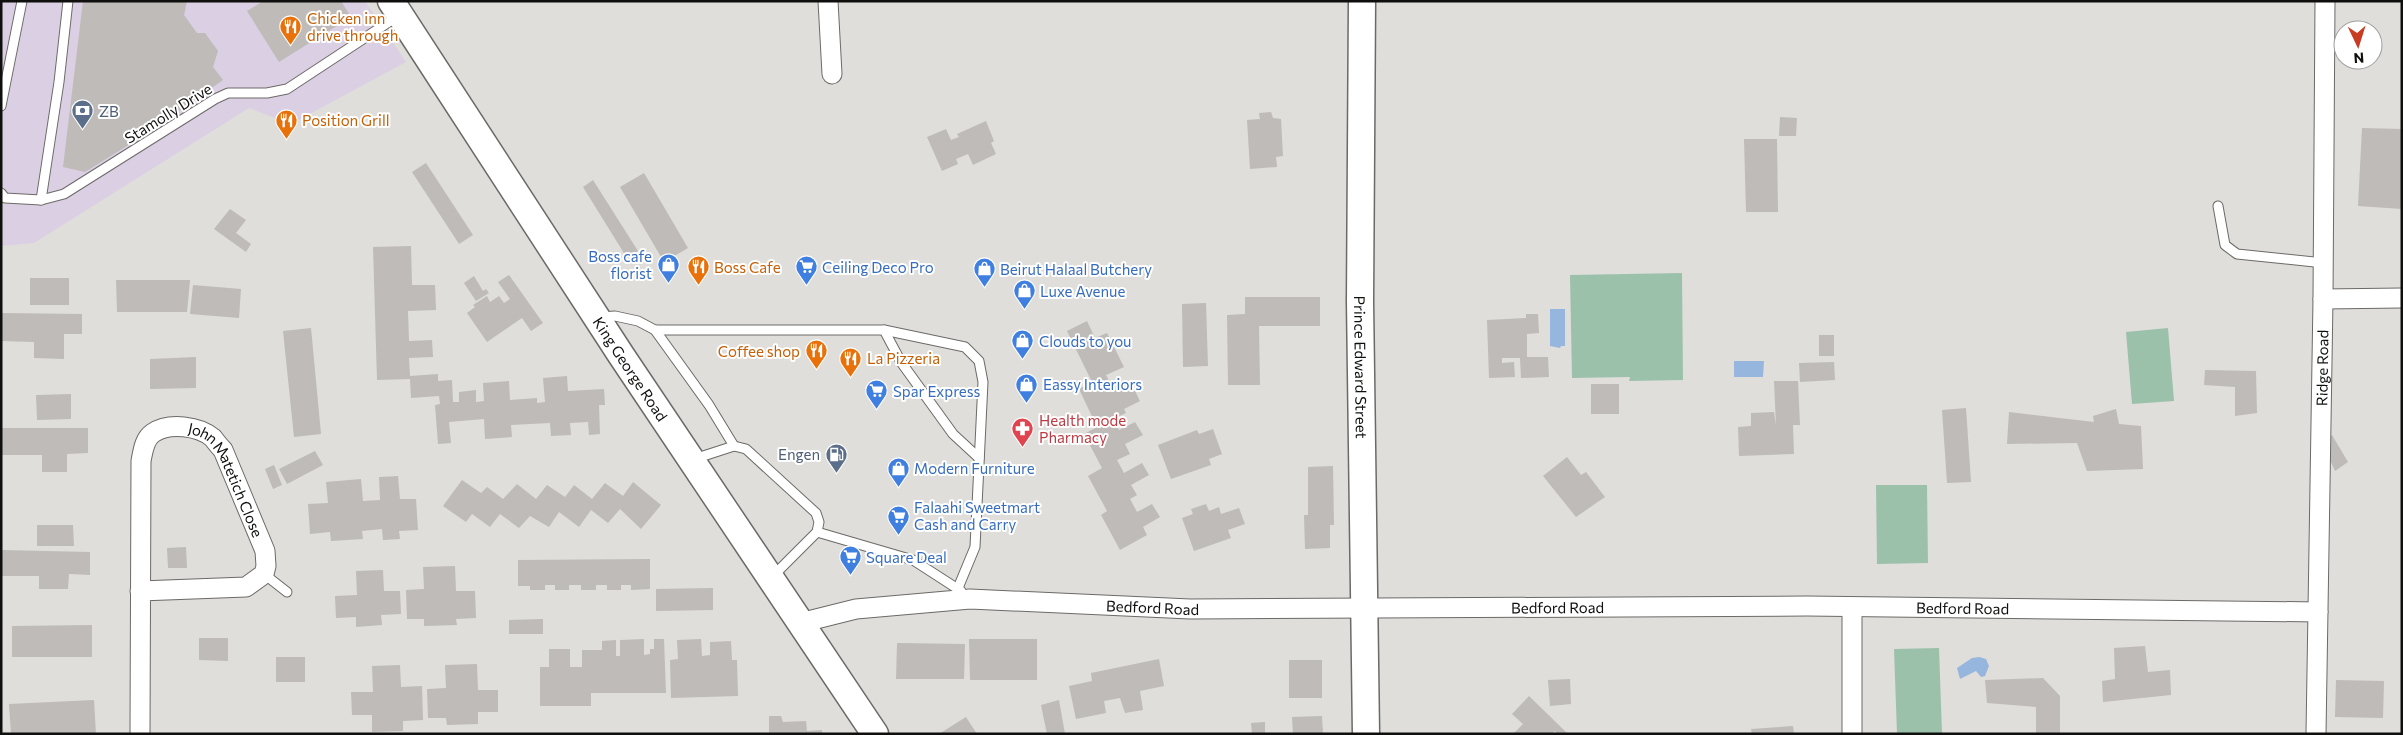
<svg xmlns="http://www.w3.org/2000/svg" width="2403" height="735" font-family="Commissioner,sans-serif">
<rect width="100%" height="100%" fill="#dfdedb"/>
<path fill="#dbcfe4" d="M1,1H365L406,62L291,124L249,108L34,243L1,246Z"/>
<g fill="#9cc1ab">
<path d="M1682,273L1683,380L1629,381L1630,377L1572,378L1570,275Z"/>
<path d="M2168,328L2174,401L2132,404L2126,332Z"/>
<path d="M1876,485H1927L1928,563L1877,564Z"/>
<path d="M1939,648L1942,733L1897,734L1894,649Z"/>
</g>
<g fill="#97b6de">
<path d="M1550,309H1565V346H1561L1560,348L1550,346Z"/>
<path d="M1734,361H1764L1763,377H1734Z"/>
<path d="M1979,657L1986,659L1989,666L1985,676L1981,677L1976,671L1960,679L1957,668L1972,658Z"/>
</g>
<g fill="#bebbb8">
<path d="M83,1H187L184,15L197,33H205L218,51L213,67L223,80L151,131L85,172L63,167Z"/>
<path d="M263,1H341L351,17L279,62L247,11Z"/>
<path d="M1271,112L1273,118L1281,119L1283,156L1276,157L1277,167L1250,169L1247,120L1260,119L1259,113Z"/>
<path d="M1780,117L1797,118L1796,136H1779Z"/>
<path d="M986,121L994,141L991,143L996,154L973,165L968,154L956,159L958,164L942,171L927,137L946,129L951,140L959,137L957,134Z"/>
<path d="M2362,128L2402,129V209L2358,206Z"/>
<path d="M1744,139H1777L1778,212H1746Z"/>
<path d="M426,163L473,235L459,244L412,172Z"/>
<path d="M644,173L688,248L664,262L620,187Z"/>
<path d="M593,180L638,251L627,258L583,187Z"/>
<path d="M230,209L246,220L236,233L251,244L246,252L214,229Z"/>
<path d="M411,246L412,285H435L436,310L408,311L409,341L432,340L433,357L409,358L410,376L438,374V381L452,380L453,402H459V392L476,390V402L484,401L483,383L509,381L510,400L537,398V403L545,402L543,378L567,376L568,391L604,389L605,405H599L600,434L589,435L588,422L570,423L571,435L551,436L550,423L511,425L512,437L485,439L484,419L449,422L451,443L438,444L435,405L440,404L439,396L411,398L410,379L377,380L373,247Z"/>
<path d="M509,275L543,323L531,331L522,318L487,342L467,313L475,307L473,305L487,296L490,302L499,296L504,303L510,299L498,282Z"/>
<path d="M474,276L483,291L486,289L489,293L476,301L464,283Z"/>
<rect x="30" y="278" width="39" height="27"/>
<path d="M116,280H190L187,312H117Z"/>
<path d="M193,285L241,289L239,318L190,314Z"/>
<path d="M1245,297H1320V326H1259L1260,385H1228L1227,315L1245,314Z"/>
<path d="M1206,303L1208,366L1183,367L1182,304Z"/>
<path d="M1,313L82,314V334H64V359L34,358V342L1,341Z"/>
<path d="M1526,314H1538L1539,333L1527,334V357H1548L1549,377L1521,378L1520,358H1502V363L1514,362L1515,377L1489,378L1487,320L1526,318Z"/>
<path d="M1087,321L1095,338L1107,333L1124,367L1106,375L1114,391L1131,383L1140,401L1124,409L1126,413L1113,419L1119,430L1135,422L1143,435L1125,444L1130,454L1117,460L1124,473L1142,463L1149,475L1131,485L1137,495L1130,499L1137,512L1152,504L1160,517L1143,527L1147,535L1120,550L1101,515L1107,511L1088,476L1102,468L1084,434L1097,427L1079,389L1092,382L1067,331Z"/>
<path d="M311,328L321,434L294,437L283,331Z"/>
<rect x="1819" y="335" width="15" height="21"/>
<path d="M196,357V388L150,389V359Z"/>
<path d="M1834,362L1835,380L1800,382L1799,363Z"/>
<path d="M2205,370L2256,371L2257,413L2235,416V387L2204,385Z"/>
<path d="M1774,381H1798L1800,425H1793L1794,454L1739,456L1738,427L1751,426V413L1774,412L1776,426Z"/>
<rect x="1591" y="384" width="28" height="30"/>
<path d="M71,394V419L37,420L36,395Z"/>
<path d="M1966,408L1971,482L1947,483L1942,410Z"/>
<path d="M2116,409L2119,424L2141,426L2143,469L2087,471L2077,443L2007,444L2009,412L2094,422L2093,416Z"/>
<path d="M1,428H88V453L67,454V472H42V455H1Z"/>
<path d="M1213,429L1222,454L1209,459L1211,465L1171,479L1158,445L1197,430L1199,434Z"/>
<path d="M2332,435L2348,462L2335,471L2323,445Z"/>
<path d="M315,451L323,465L287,484L279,469Z"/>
<path d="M1567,457L1581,475L1586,472L1605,497L1576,517L1543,476Z"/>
<path d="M274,465L282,485L273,489L265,469Z"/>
<path d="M1333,466L1334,525H1330V548L1305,549L1304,515H1308V467Z"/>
<path d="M398,476L400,499H416L418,530L399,531L400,539L383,540L382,529L362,531L363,539L331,541L330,532L310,534L308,504L328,503L326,482L361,479L363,501L380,500L379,477Z"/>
<path d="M462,480L481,493L487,487L503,499L517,484L536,499L547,485L565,497L574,485L592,499L605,483L623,496L633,482L661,505L641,529L620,509L608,523L591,510L579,527L559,512L549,527L530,516L519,528L500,514L490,527L472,514L466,522L443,506Z"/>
<path d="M1206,504L1209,511L1219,507L1221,514L1239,508L1245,524L1228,530L1231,538L1194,551L1182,518L1193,514L1191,509Z"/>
<path d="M37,525H73L74,546H37Z"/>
<path d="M186,547L187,568H168L167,548Z"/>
<path d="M1,550L90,552V575L69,574L68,589H39V576H1Z"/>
<path d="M650,559V589L631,590V585H621V590H607V585H596V590H581V585H569V590H555V585H545V590H530V586H518V560Z"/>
<path d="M455,566L456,591H475L476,618L456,619L457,625L424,626V619H407L406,590L424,589L423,567Z"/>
<path d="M383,570L384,591H400L401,614L381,615L382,625L356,627V617L336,618L335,596L357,595L356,571Z"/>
<path d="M713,588V610L656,611V589Z"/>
<path d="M543,619V634H509V620Z"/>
<path d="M92,625V657H12V626Z"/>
<path d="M199,638H228V661L199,660Z"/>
<path d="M644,639V655L650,654V649H654V639H664L666,693H591V706H540V667H549V649H570V667H582V650H602V641L616,640V656H620V640Z"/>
<path d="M701,639L702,656L710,655V642L731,641L732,660H737L738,696L671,698L670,660L678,659L677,640Z"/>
<path d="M969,639H1037V680H970Z"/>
<path d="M897,643L965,644L964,679H896Z"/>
<path d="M2145,646L2148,672L2170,670L2171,695L2103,702L2102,681L2115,679L2114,648Z"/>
<rect x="276" y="657" width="29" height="25"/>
<path d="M1159,659L1164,686L1140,691L1143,710L1125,713L1120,698L1104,701L1106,713L1076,719L1069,686L1092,681L1091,673Z"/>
<rect x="1289" y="660" width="33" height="38"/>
<path d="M477,664L478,690H498V712H478V724L447,725L446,718H428L427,689L446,688L445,665Z"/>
<path d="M400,665L401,687L422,686L423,720L403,721V731L372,732V715H352L351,692H373L372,666Z"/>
<path d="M2043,678L2060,696V734H2036V707L1987,703L1985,680Z"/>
<path d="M1570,679L1571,704L1550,706L1548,680Z"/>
<path d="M2336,680L2384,681L2383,718L2335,717Z"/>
<path d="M1529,696L1567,733L1566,734H1557L1555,731L1552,734H1513L1523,724L1512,714Z"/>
<path d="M94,700L96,734H11L9,704Z"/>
<path d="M1059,700L1065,734H1047L1041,705Z"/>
<path d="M769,716H781L783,722L806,721L807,731L822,730V734H769Z"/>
<path d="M1322,716L1323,734H1293L1292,717Z"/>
<path d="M966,717L977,734H939Z"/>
<path d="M1265,722V734H1252L1251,723Z"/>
<path d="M1793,726L1794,734H1752L1751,729Z"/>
</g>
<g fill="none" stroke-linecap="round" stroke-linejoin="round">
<defs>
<g id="service">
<path d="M1,106L22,1"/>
<path d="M1,193L5,198L41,200L64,194L215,99L228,93H267L287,89L398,16"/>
<path d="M41,200L59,82L68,1"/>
<path d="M2218,206L2225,245L2237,254L2324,263"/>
<path d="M601,317L615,316L638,321L655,330L709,405L734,446"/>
<path d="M655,330H884L965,347L979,361L983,382L975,547L958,588"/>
<path d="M884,330L901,362L953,434L979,458"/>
<path d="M694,459L734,446L746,449L816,513L819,522L817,532L772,577"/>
<path d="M817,532L913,560L961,591"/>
<path d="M264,574L287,592"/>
</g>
<g id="minor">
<path d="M828,1L832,74"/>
<path d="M2323,299L2402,298"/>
<path id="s1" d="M800,623L856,609L970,599L1190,609L1807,606L2318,612"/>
<path id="s2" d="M140,734L141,461C143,451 144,439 153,433C169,422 199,426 213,438C216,442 219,446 223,450L265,551L266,566L264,574L246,587L140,591"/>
<path d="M1852,734V608"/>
<path id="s3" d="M2316,734L2323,299L2325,1"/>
</g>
<g id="secondary">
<path id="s4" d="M391,1L621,355L875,734"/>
<path id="s5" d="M1362,1L1360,301L1366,734"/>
</g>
</defs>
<use href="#service" stroke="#6c6a67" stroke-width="11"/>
<use href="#minor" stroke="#6c6a67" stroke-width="21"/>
<use href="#secondary" stroke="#6c6a67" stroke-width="29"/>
<use href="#service" stroke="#fff" stroke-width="9"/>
<use href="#minor" stroke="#fff" stroke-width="19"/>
<use href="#secondary" stroke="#fff" stroke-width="26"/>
</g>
<defs>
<symbol id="restaurant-pin" viewBox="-11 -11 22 30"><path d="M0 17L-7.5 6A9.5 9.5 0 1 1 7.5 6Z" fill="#e8710a" stroke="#fff"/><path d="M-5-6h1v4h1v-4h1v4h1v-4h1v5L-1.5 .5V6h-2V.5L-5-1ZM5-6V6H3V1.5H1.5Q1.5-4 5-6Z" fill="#fff"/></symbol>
<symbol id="bank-pin" viewBox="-11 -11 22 30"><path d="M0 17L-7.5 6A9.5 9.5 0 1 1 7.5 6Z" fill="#5c6f8a" stroke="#fff"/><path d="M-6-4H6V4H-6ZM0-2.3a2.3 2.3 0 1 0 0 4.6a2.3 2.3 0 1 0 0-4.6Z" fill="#fff"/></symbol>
<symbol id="shop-pin" viewBox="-11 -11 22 30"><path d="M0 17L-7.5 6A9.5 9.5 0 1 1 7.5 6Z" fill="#3f7fe0" stroke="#fff"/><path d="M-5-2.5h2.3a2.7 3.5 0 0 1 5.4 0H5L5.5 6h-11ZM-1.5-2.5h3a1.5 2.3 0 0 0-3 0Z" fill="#fff"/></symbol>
<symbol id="supermarket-pin" viewBox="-11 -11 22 30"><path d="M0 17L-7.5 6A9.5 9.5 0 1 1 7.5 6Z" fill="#3f7fe0" stroke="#fff"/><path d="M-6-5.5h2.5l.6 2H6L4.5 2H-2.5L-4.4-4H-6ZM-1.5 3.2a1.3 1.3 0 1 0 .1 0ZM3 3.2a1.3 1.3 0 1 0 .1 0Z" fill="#fff"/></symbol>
<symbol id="pharmacy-pin" viewBox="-11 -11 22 30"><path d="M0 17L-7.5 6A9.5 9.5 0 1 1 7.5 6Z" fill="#e0444e" stroke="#fff"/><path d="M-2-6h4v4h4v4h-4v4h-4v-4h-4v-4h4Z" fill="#fff"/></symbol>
<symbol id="fuel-pin" viewBox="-11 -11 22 30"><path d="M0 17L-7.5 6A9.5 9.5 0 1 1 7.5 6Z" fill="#5c6f8a" stroke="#fff"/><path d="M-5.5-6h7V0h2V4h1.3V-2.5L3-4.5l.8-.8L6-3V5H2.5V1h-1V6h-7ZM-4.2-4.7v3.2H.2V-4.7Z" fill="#fff"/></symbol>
</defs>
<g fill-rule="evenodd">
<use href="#restaurant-pin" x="278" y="14" width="25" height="34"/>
<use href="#bank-pin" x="70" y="98" width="25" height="34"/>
<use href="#restaurant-pin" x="274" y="108" width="25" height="34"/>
<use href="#shop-pin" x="656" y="252" width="25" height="34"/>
<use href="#restaurant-pin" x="686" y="254" width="25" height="34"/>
<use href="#supermarket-pin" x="794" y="254" width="25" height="34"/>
<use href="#shop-pin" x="972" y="256" width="25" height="34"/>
<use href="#shop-pin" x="1012" y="278" width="25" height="34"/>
<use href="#shop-pin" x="1010" y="328" width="25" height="34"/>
<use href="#restaurant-pin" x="804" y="338" width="25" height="34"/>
<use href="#restaurant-pin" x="838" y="346" width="25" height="34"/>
<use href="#shop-pin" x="1014" y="372" width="25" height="34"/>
<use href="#supermarket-pin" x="864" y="378" width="25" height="34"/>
<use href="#pharmacy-pin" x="1010" y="416" width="25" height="34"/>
<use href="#fuel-pin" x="824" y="442" width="25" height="34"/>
<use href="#shop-pin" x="886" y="456" width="25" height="34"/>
<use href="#supermarket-pin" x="886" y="504" width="25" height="34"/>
<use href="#supermarket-pin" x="838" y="544" width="25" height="34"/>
</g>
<g text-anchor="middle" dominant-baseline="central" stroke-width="4" stroke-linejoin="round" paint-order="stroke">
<g font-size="15" fill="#c56008" stroke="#fff" text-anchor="start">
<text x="307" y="18">Chicken inn<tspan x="307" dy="17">drive through</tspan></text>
<text x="302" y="120">Position Grill</text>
<text x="714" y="267">Boss Cafe</text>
<text x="800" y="351" text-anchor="end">Coffee shop</text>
<text x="867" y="358">La Pizzeria</text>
</g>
<g font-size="15" fill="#4e5e75" stroke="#fff" text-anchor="start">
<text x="99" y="111">ZB</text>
<text x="820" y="454" text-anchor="end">Engen</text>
</g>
<g font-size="15" fill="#0f0f0e" stroke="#fff">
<text transform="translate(168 113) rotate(-32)">Stamolly Drive</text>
<text stroke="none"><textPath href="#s5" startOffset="366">Prince Edward Street</textPath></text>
<text stroke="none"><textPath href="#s3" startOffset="366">Ridge Road</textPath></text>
<text stroke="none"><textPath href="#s4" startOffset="439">King George Road</textPath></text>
<text stroke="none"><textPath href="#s2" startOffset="409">John Matetich Close</textPath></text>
<text stroke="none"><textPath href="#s1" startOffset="355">Bedford Road</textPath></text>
<text stroke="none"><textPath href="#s1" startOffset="760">Bedford Road</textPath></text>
<text stroke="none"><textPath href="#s1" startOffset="1165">Bedford Road</textPath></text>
</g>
<g font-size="15" fill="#366cbe" stroke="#fff" text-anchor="start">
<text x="652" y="256" text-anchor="end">Boss cafe<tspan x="652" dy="17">florist</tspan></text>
<text x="822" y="267">Ceiling Deco Pro</text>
<text x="1000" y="269">Beirut Halaal Butchery</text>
<text x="1040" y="291">Luxe Avenue</text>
<text x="1039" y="341">Clouds to you</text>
<text x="1043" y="384">Eassy Interiors</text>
<text x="893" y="391">Spar Express</text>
<text x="914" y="468">Modern Furniture</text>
<text x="914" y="507">Falaahi Sweetmart<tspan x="914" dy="17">Cash and Carry</tspan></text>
<text x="866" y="557">Square Deal</text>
</g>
<g font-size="15" fill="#be3a42" stroke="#fff" text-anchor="start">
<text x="1039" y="420">Health mode<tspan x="1039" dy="17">Pharmacy</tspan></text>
</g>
</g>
<rect width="2403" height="735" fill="none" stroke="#0f0f0e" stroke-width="5"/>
<g transform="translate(2358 45) rotate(176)"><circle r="24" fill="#ffffff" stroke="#9f9f9f"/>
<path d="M0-4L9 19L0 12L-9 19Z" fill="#c73c23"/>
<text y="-8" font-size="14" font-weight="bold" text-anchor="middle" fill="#0f0f0e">N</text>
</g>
</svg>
